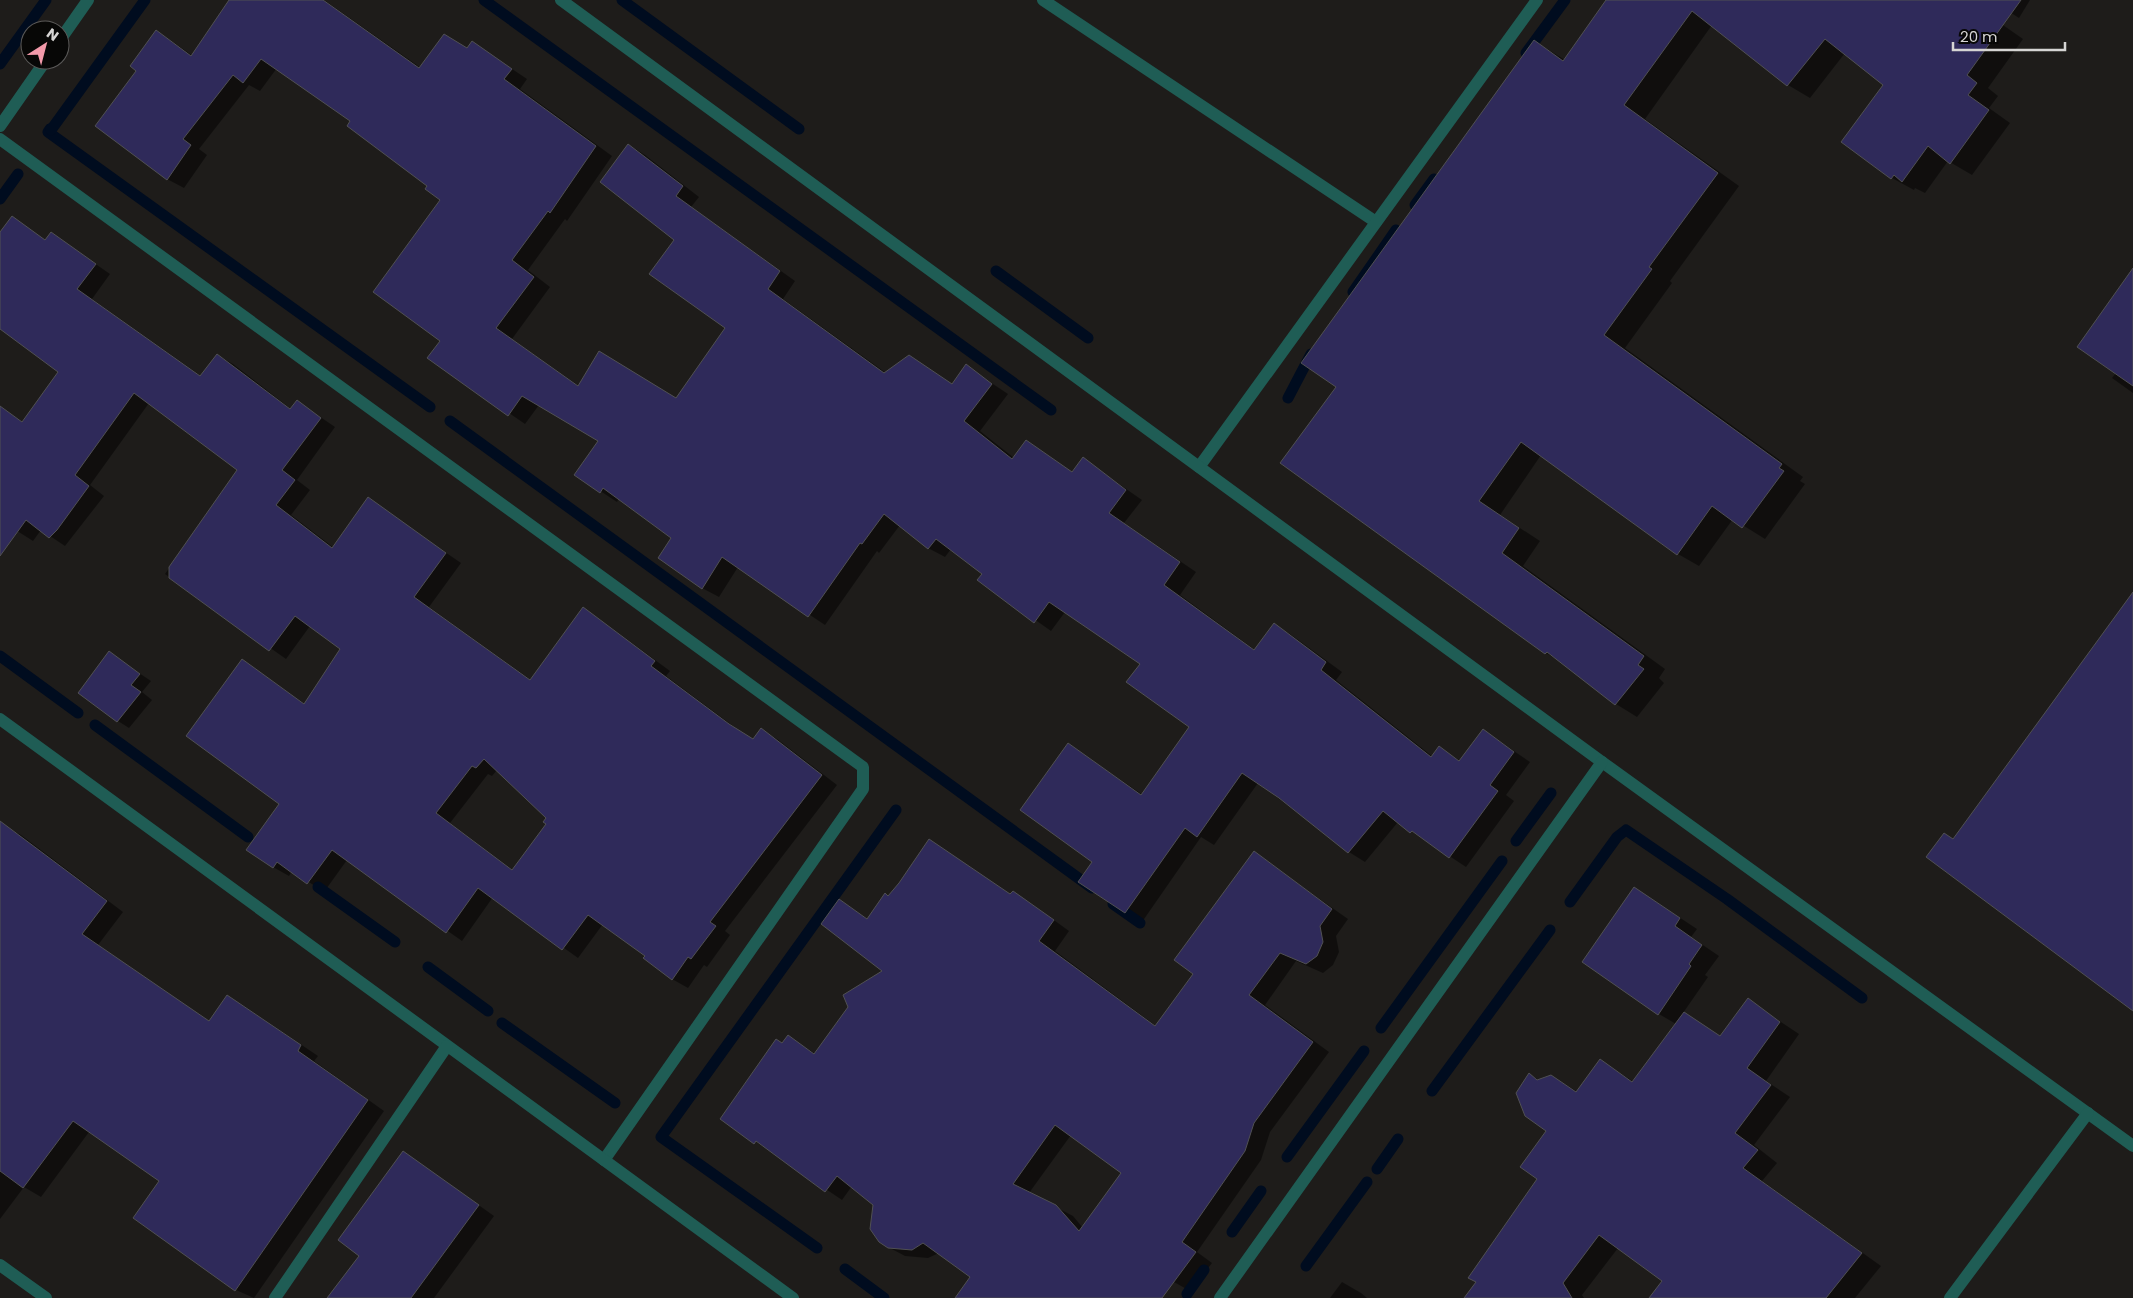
<svg xmlns="http://www.w3.org/2000/svg" width="2133" height="1298" font-family="Poppins,sans-serif">
<rect width="100%" height="100%" fill="#1e1c1a"/>
<g fill="#0007" fill-rule="evenodd">
<path d="M231,0H324L421,68L468,50L473,43L527,79L520,89L612,156L567,221L565,219L528,270L550,287L512,339L579,386L676,399L726,328L675,239L629,145L645,155L699,197L691,207L795,281L783,299L886,373L910,356L953,385L966,366L1008,394L980,431L1014,458L1026,441L1072,472L1083,459L1142,500L1124,523L1196,572L1180,595L1255,650L1274,625L1290,634L1342,672L1336,680L1433,757L1439,748L1461,761L1483,730L1530,762L1506,795L1514,801L1466,867L1398,822L1365,862L1349,852L1258,783L1214,845L1201,837L1142,922L1126,912L1080,882L1094,861L1069,745L1143,795L1191,727L1141,664L1065,612L1051,631L979,580L984,573L951,549L945,557L928,548L900,525L879,553L877,551L825,625L738,567L719,597L702,588L673,537L619,498L617,502L576,475L600,441L539,405L525,424L428,357L441,340V200L429,186L352,120L277,68L260,91L249,85L199,149L207,155L184,188L167,179L137,71L157,31L193,56Z"/>
<path d="M1608,0H1967L2023,39L1988,88L1998,96L1989,108L2010,123L1972,175L1948,161L1925,193L1915,188L1914,190L1892,178L1843,142L1885,84L1845,53L1810,98L1788,85L1712,25L1645,119L1739,186L1670,281L1672,283L1625,348L1803,477L1800,481L1805,484L1765,539L1733,519L1699,566L1678,554L1541,455L1500,515L1540,541L1523,566L1665,669L1659,678L1664,683L1637,717L1616,704L1563,663L1546,653L1337,387L1534,41L1565,60Z"/>
<path d="M1991,0H2030L2019,18Z"/>
<path d="M12,218L46,241L51,233L110,274L92,299L201,376L217,355L233,364L291,409L297,401L335,427L297,480L310,490L291,515L334,548L368,499L461,563L429,607L531,680L583,609L598,618L670,671L666,676L745,735L754,740L761,730L777,739L837,785L725,931L730,935L707,967L704,965L688,988L672,979L647,956L603,924L578,958L493,897L462,941L347,860L324,892L292,871L289,876L273,867L281,804L243,661L305,704L342,649L310,626L286,659L165,574L239,470L149,403L90,485L104,496L65,546L41,530L33,541L0,520V410H5L23,422L60,372L0,328V234ZM497,770L547,818V823L513,870L450,823L488,774L492,776Z"/>
<path d="M2133,270V393L2112,378L2116,373Z"/>
<path d="M109,653L151,681L142,692L152,700L129,728L118,721Z"/>
<path d="M4,826L21,835L123,912L98,945L210,1022L227,996L244,1006L318,1056L314,1061L384,1111L254,1298L236,1290L161,1181L89,1132L41,1197L24,1187L0,1219V831Z"/>
<path d="M930,841L1011,895L1013,893L1029,902L1069,931L1055,951L1156,1026L1195,973L1254,853L1348,919L1336,936L1339,952L1333,965L1323,973L1296,961L1265,1005L1329,1052L1270,1132L1261,1160L1197,1252L1212,1263L1190,1291L1174,1282L1148,1298H962L972,1277L939,1253L928,1258L905,1256L888,1247L874,1205L852,1186L842,1200L721,1118L788,1037L816,1054L885,971L839,900L868,919L889,897ZM1071,1135L1123,1173L1083,1228L1073,1216L1029,1193Z"/>
<path d="M1635,888L1697,929L1691,937L1719,956L1705,975L1708,977L1683,1013L1722,1037L1748,1000L1799,1034L1766,1081L1790,1097L1754,1145L1777,1163L1762,1181L1881,1266L1855,1298H1651L1663,1280L1618,1248L1582,1295L1584,1298H1466L1539,1179L1548,1131L1529,1075L1539,1080L1551,1076L1578,1092L1600,1060L1634,1082L1676,1024L1659,1014Z"/>
<path d="M404,1152L494,1216L434,1298H329L361,1255Z"/>
<path d="M1342,1282L1361,1293L1367,1298H1330Z"/>
</g>
<g fill="none" stroke-linecap="round" stroke-linejoin="round">
<g stroke="#000c1f" stroke-width="11">
<path d="M484,0L1051,410"/>
<path d="M622,0L799,129"/>
<path d="M1526,53L1565,0"/>
<path d="M0,64L46,0"/>
<path d="M50,129L48,132L430,407"/>
<path d="M51,130L145,0"/>
<path d="M0,199L18,174"/>
<path d="M1415,205L1434,179"/>
<path d="M996,271L1088,338"/>
<path d="M1353,292L1396,230"/>
<path d="M1288,398L1311,354"/>
<path d="M450,421L1092,888"/>
<path d="M0,656L78,713"/>
<path d="M95,725L248,837"/>
<path d="M1516,841L1551,793"/>
<path d="M318,887L395,942"/>
<path d="M1570,902L1617,837L1626,830L1727,899L1862,998"/>
<path d="M1113,904L1140,923"/>
<path d="M428,967L488,1011"/>
<path d="M502,1023L615,1103"/>
<path d="M1381,1028L1502,861"/>
<path d="M1432,1091L1550,930"/>
<path d="M1287,1157L1364,1051"/>
<path d="M1377,1169L1398,1139"/>
<path d="M1232,1232L1261,1191"/>
<path d="M817,1248L661,1137L896,810"/>
<path d="M1306,1266L1367,1182"/>
<path d="M845,1269L884,1298"/>
<path d="M1187,1294L1204,1270"/>
</g>
</g>
<g fill="#2f2a5a" stroke="#505053" fill-rule="evenodd">
<path d="M229,0H323L419,68L444,34L467,48L472,41L512,69L504,79L596,146L550,213L548,211L512,260L534,277L496,328L578,386L599,351L676,398L725,328L649,274L674,240L600,182L628,144L683,186L676,196L780,271L768,289L884,373L909,355L952,384L966,364L992,384L964,421L1012,459L1026,440L1072,472L1083,457L1126,490L1109,513L1180,562L1164,585L1254,650L1274,623L1326,662L1321,670L1431,757L1439,746L1459,761L1483,729L1514,752L1490,785L1498,791L1449,858L1412,831L1410,833L1383,811L1348,853L1279,798L1242,773L1197,837L1185,828L1125,913L1078,882L1092,862L1020,810L1068,743L1141,795L1189,727L1126,682L1140,664L1049,602L1034,623L977,580L982,574L936,539L928,549L884,514L862,544L860,543L808,617L722,557L702,589L658,558L671,538L603,488L600,493L574,475L598,441L522,396L508,416L427,358L440,341L373,292L440,200L425,189L427,186L347,126L350,121L261,59L243,83L233,75L183,139L191,145L167,180L95,126L136,71L130,66L156,30L191,56Z"/>
<path d="M1606,0H2021L1967,75L1977,83L1968,95L1989,110L1950,164L1928,146L1902,182L1894,175L1891,179L1841,142L1883,85L1825,39L1787,86L1692,11L1624,105L1718,173L1649,267L1652,269L1604,335L1782,464L1779,468L1784,471L1742,528L1712,506L1677,555L1521,442L1479,501L1519,528L1502,553L1644,656L1638,665L1644,669L1615,705L1547,652L1545,654L1280,463L1336,387L1301,363L1534,40L1563,61Z"/>
<path d="M12,216L45,240L51,232L96,264L77,289L200,376L217,354L290,409L297,400L321,418L282,470L295,480L276,505L332,548L368,497L446,553L414,597L530,680L583,607L655,661L651,666L729,724L753,739L761,728L822,775L710,922L716,926L691,959L688,957L672,980L643,958L645,956L588,915L562,950L478,888L446,933L332,850L307,884L277,862L273,868L246,850L279,804L186,736L242,659L304,704L340,649L295,616L269,651L169,578V567L237,470L134,393L75,475L89,486L57,530L49,538L26,520L0,556V406L22,422L58,372L0,329V232ZM484,759L546,818L543,822L546,824L512,870L436,813L472,766L476,768Z"/>
<path d="M2133,268V386L2077,347Z"/>
<path d="M2133,592V1011L1926,857L1944,833L1953,839Z"/>
<path d="M109,651L140,674L131,685L141,692L117,722L78,693Z"/>
<path d="M0,821L107,901L82,934L209,1021L227,995L301,1045L298,1051L368,1100L235,1291L133,1218L159,1181L73,1121L23,1188L0,1171Z"/>
<path d="M929,839L1010,894L1013,891L1054,920L1039,941L1155,1026L1193,974L1174,960L1254,851L1332,909L1320,926L1323,942L1317,956L1306,964L1280,953L1249,995L1313,1042L1254,1123L1245,1151L1182,1242L1196,1252L1162,1298H955L970,1277L923,1243L912,1250L888,1248L879,1242L870,1229L873,1205L837,1176L825,1192L756,1141L754,1144L720,1119L776,1039L782,1043L788,1035L814,1054L848,1007L843,995L882,971L821,924L839,899L867,919L885,893L888,896L899,883ZM1055,1125L1121,1173L1079,1231L1056,1205L1013,1184Z"/>
<path d="M1634,887L1680,918L1675,926L1702,945L1689,964L1691,966L1658,1015L1582,962Z"/>
<path d="M1748,998L1780,1022L1747,1068L1771,1085L1735,1133L1758,1150L1743,1168L1862,1253L1826,1298H1649L1662,1281L1599,1235L1563,1283L1572,1298H1464L1476,1282L1468,1278L1537,1179L1520,1167L1546,1131L1525,1116L1516,1093L1529,1073L1537,1080L1551,1075L1576,1092L1600,1059L1632,1082L1684,1012L1720,1036Z"/>
<path d="M403,1151L479,1205L411,1298H327L359,1256L338,1240Z"/>
</g>
<g fill="none" stroke-linecap="round" stroke-linejoin="round">
<g stroke="#1f5d55" stroke-width="12">
<path d="M1043,0L1376,222"/>
<path d="M1199,467L1537,0"/>
</g>
<g stroke="#1f5d55" stroke-width="12">
<path d="M561,0L1602,762L2133,1146"/>
<path d="M60,40L88,0"/>
<path d="M0,126L46,60"/>
<path d="M0,139L863,767V789L604,1160"/>
<path d="M0,719L793,1298"/>
<path d="M0,1265L46,1298"/>
<path d="M275,1298L447,1046"/>
<path d="M1220,1298L1602,762"/>
<path d="M1950,1298L2088,1113"/>
</g>
</g>
<g transform="translate(45 45) rotate(36)"><circle r="24" fill="#070706" stroke="#5a5958"/>
<path d="M0-4L9 19L0 12L-9 19Z" fill="#f39aaa"/>
<text y="-8" font-size="14" font-weight="bold" text-anchor="middle" fill="#d6d5d4">N</text>
</g>
<path d="M1953 42v8h112v-8" fill="none" stroke="#d6d5d4" stroke-width="2.5"/>
<text x="1960" y="42" font-size="15" fill="#d6d5d4" stroke="#070706" stroke-width="4" paint-order="stroke">20 m</text>
</svg>
